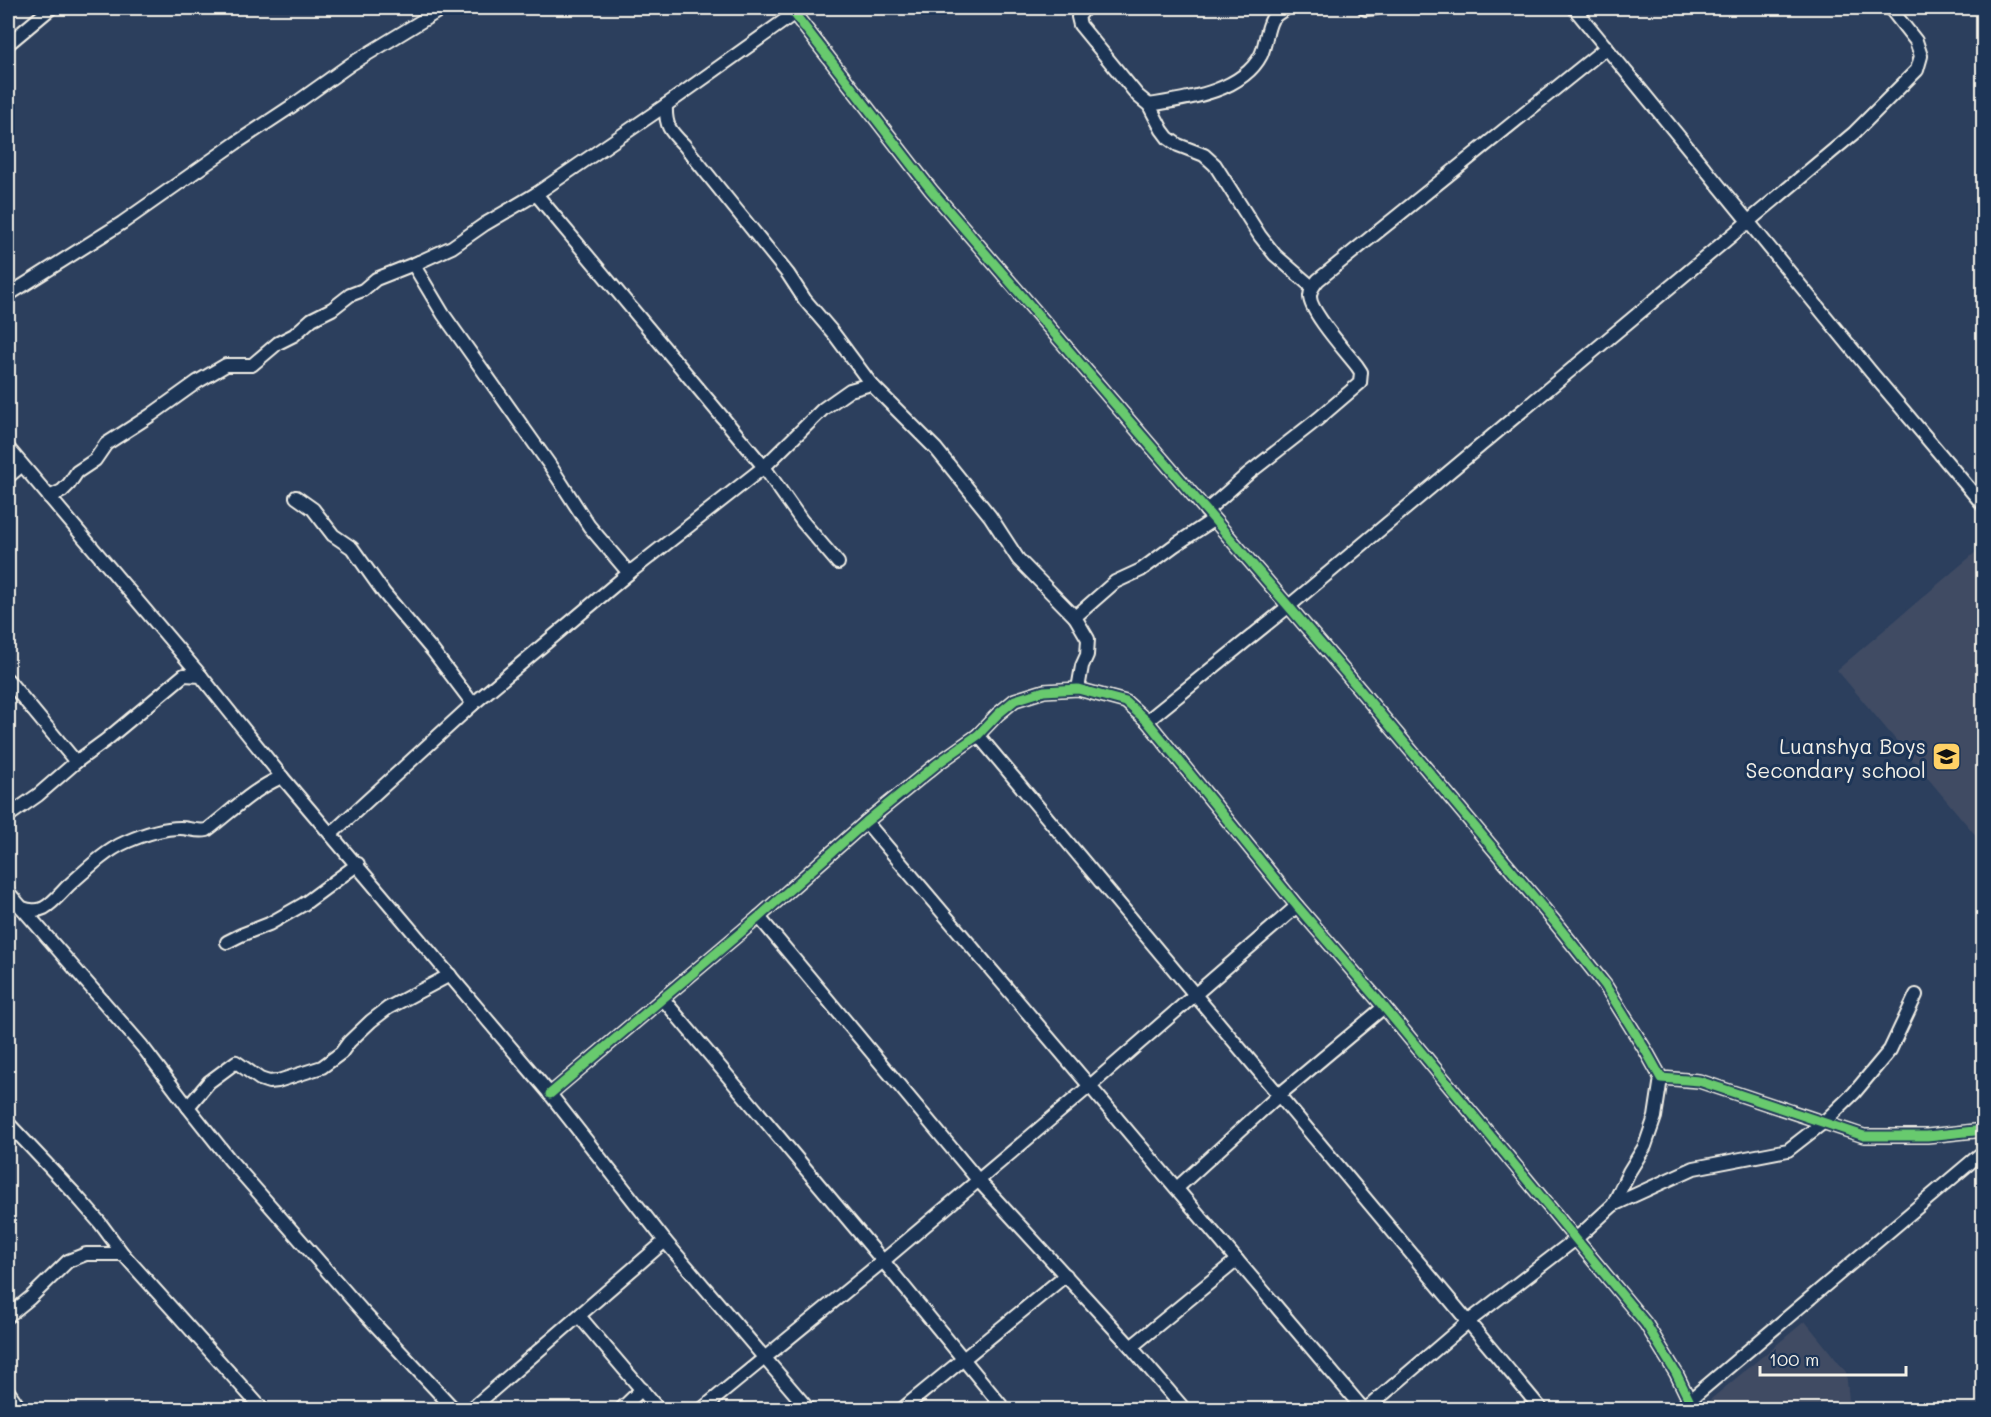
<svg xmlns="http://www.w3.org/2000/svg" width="1991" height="1417" font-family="Mali,sans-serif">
<rect width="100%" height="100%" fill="#2c3f5d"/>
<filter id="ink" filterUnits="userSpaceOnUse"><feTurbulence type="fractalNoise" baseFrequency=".0167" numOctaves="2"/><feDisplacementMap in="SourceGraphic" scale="12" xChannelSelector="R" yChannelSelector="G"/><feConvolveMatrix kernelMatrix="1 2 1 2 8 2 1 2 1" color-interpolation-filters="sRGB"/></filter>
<g filter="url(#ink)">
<g fill="#3f4b64">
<path d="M1983,546V844L1837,670Z"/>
<path d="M1805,1321L1846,1372L1850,1409H1699Z"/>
</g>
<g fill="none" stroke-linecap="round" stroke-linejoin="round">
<defs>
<g id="minor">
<path d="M790,8L931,190L1345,672L1554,921L1605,985L1646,1051L1661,1078L1699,1081L1864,1136H1927L1984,1130"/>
<path d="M1085,8L1078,17L1080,25L1138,96L1149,105L1162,130L1168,138L1178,145L1204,155L1215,165L1260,236L1275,255L1312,287"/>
<path d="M1364,8L1366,9L1377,8"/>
<path d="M1574,8L1871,372L1984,506"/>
<path d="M8,44L51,8"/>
<path d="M666,105C665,126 670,131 684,145L788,274L805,300L834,334L871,384L936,449L990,516L1018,559L1075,617L1088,639L1087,655L1082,666L1078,689"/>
<path d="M1149,105C1186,99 1242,92 1261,55C1266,44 1266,30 1272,19C1275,15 1282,11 1287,8"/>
<path d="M536,194L764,467L802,521L838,563"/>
<path d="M8,295L122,223L236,143L292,106L351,64L443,8"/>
<path d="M8,448L201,676"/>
<path d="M8,477L22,465"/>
<path d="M49,497L62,491L69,484L77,472L95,460L106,444L151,415L197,382L226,365H252L278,343L294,335L312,319L332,309L350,295L363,290L376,279L419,262"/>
<path d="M296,497L313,509L333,535L352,548L384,593L433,651L473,704"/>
<path d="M1206,511L1249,473L1318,419L1360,383L1361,372L1357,366C1347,353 1309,311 1310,296C1310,290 1314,285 1318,280L1607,47"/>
<path d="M629,573L589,526L549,464L443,314L416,269L419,262L452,247L485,224L536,194L666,105L802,8"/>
<path d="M1075,617L1115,582L1141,570L1175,545L1213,520"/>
<path d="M8,680L76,762"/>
<path d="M1147,721L1289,606L1854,133L1917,70L1921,56L1916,41L1890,8"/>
<path d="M978,735L1542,1410"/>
<path d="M8,816L38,795L76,762L106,740L184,675L201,676L282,777L550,1094L665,1241L809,1410"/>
<path d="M866,822L1364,1410"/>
<path d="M331,834L473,704L629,573L764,467L823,409L850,390L871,384"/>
<path d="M8,892L142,1046L188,1107L230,1160L365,1314L455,1410"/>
<path d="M22,908C29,910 36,912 44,908C53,903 61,893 68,886C85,871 105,851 126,842C142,835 163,828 180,828C189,828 197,832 207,830C232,811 253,789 282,777"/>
<path d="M759,917L978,1180L1131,1347L1185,1410"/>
<path d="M227,942L241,935L269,924L304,904L358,864"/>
<path d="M663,999L883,1261L1005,1410"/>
<path d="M550,1094L759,917L866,822L937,764L978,735L998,714L1015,700L1044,691L1078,689L1126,702L1147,721L1297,906L1384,1007L1646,1324L1676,1373L1689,1400"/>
<path d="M188,1107L209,1082L236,1062L260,1079L269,1082L278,1081L322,1067L341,1053L349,1042L371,1021L388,1008L450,975"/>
<path d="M8,1123L74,1193L100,1223L123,1254L263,1410"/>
<path d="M1177,1188L1279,1095L1384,1007"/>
<path d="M1613,1205L1694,1168L1788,1150L1824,1122L1854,1093L1890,1050L1916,995"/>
<path d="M8,1316L30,1298L68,1261L86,1254H123"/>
<path d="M579,1316L659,1410"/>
<path d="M1131,1347L1237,1260"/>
<path d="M8,1391L21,1410"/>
<path d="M470,1410L665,1241"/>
<path d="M620,1410L642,1389"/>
<path d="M701,1410L883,1261L1091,1085L1297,906"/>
<path d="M901,1410L1066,1275"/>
<path d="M1365,1410L1469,1321L1577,1238L1613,1205L1629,1172L1645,1146L1655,1117L1661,1078"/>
<path d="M1678,1410L1984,1151"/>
</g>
</defs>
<use href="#minor" stroke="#f4f1e8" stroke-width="16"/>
<use href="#minor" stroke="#1d3557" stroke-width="12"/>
<defs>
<g id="cycleway">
<path d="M790,8L931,190L1345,672L1554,921L1605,985L1646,1051L1661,1078L1699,1081L1864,1136H1927L1984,1130"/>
<path d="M550,1094L759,917L866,822L937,764L978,735L998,714L1015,700L1044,691L1078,689L1126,702L1147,721L1297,906L1384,1007L1646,1324L1676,1373L1689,1400"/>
</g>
</defs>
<use href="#cycleway" stroke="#1d3557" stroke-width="13"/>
<use href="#cycleway" stroke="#67ca6e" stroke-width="9"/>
</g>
</g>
<defs>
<symbol id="school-square" viewBox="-11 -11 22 22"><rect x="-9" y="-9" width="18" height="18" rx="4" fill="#ffd166" stroke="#1d3557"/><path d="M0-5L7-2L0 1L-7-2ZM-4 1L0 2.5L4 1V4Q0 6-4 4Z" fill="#111"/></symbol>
</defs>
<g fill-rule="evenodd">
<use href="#school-square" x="1930" y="740" width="33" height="33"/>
</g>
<g text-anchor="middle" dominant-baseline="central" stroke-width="6" stroke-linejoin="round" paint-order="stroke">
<g font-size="21" fill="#f4f1e8" stroke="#1d3557" text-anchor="end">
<text x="1926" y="745">Luanshya Boys<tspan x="1926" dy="24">Secondary school</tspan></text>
</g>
</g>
<rect width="1991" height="1417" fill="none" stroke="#1d3557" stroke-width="30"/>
<rect x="15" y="15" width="1961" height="1387" fill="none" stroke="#f4f1e8" stroke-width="2" filter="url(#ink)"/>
<path d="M1760 1366v9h146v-9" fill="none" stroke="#f4f1e8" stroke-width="3"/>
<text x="1769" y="1366" font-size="18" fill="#f4f1e8" stroke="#1d3557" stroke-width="4.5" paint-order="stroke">100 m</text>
</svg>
